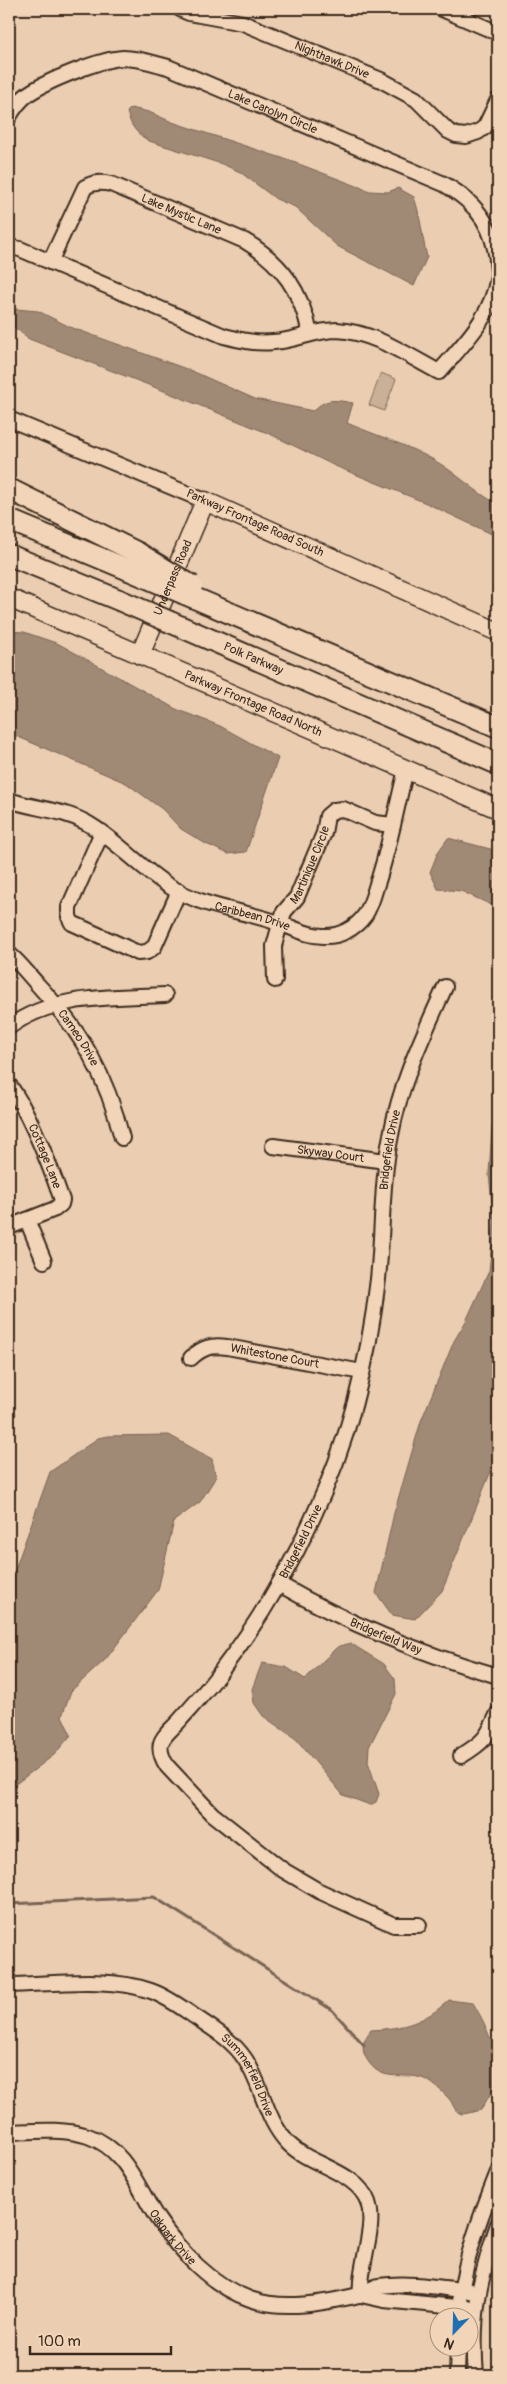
<svg xmlns="http://www.w3.org/2000/svg" width="507" height="2384" font-family="Pangolin,sans-serif">
<rect width="100%" height="100%" fill="#ebceb2"/>
<filter id="ink" filterUnits="userSpaceOnUse"><feTurbulence type="fractalNoise" baseFrequency=".02" numOctaves="2"/><feDisplacementMap in="SourceGraphic" scale="10" xChannelSelector="R" yChannelSelector="G"/><feConvolveMatrix kernelMatrix="1 2 1 2 8 2 1 2 1" color-interpolation-filters="sRGB"/></filter>
<g filter="url(#ink)">
<path fill="#cab097" stroke="#826d5a" d="M381,373L396,379L384,411L369,405Z"/>
<g fill="#a08974" stroke="#786352">
<path d="M131,108L149,112L172,122L291,161L370,191L388,192L398,188L414,197C421,217 422,237 427,257L414,286L337,246L295,207L276,199L240,172L222,164L149,141C136,133 131,127 127,112Z"/>
<path d="M16,309L38,311L70,327L192,371L255,399L313,411C327,397 335,400 353,403L347,423C375,435 405,444 432,459C456,472 474,492 498,504V537L426,503L335,466L270,434L159,389L29,339L10,324V316Z"/>
<path d="M9,631L24,632L59,644L176,709L220,726L278,758L246,852L228,854L206,844L181,829L162,809L126,783L9,733Z"/>
<path d="M448,838L498,851V908L461,891L438,889L430,872L438,852Z"/>
<path d="M498,1105V1454L442,1591L415,1619L392,1615L376,1593L394,1513L421,1421L454,1341L466,1321L489,1271L494,1223L489,1174L492,1127Z"/>
<path d="M169,1435L212,1459L216,1477L200,1502L174,1521L158,1590L106,1659L71,1691L62,1716L71,1735L54,1755L9,1789V1586L50,1472L98,1438L107,1436Z"/>
<path d="M350,1643L384,1664L395,1679L396,1694L369,1747L368,1762L379,1794L376,1802L370,1805L343,1795L296,1739L263,1716L254,1703L252,1689L262,1663L286,1667L305,1679L337,1647Z"/>
<path d="M449,2000L473,2003C488,2027 504,2064 491,2093C488,2099 484,2104 481,2110C475,2111 467,2114 462,2114C455,2113 453,2104 450,2100C445,2094 436,2086 430,2082C406,2067 383,2088 366,2058C360,2047 364,2039 371,2030C404,2028 424,2023 449,2000Z"/>
</g>
<g fill="none" stroke-linecap="round" stroke-linejoin="round">
<path stroke="#786352" stroke-width="3" d="M9,1904L154,1897L332,2010L364,2045"/>
<defs>
<g id="minor">
<path id="s1" d="M180,9L189,13L243,23L381,80L416,99L448,131L456,135L466,136L478,132L485,127L498,100"/>
<path d="M442,9L498,33"/>
<path id="s2" d="M9,117C14,108 20,100 28,94C47,81 100,59 123,58C139,58 153,63 168,67L444,184C479,204 496,230 498,271"/>
<path d="M9,247L20,249L224,336C240,340 256,344 273,342C295,341 315,330 337,330C374,332 407,355 439,372C465,342 492,317 498,276"/>
<path id="s3" d="M50,262L85,187C94,182 101,182 111,184L245,241C282,263 302,292 310,334"/>
<path d="M9,419L205,501"/>
<path id="s4" d="M9,800C34,809 61,809 85,822C116,839 139,867 169,886C204,908 241,910 279,923C294,928 307,936 323,936C339,937 355,929 365,915C371,906 374,894 377,884C390,846 396,808 406,770"/>
<path d="M102,832L69,907V917L72,923L138,953L147,952L154,947L179,891"/>
<path id="s5" d="M9,954C20,963 28,974 38,985C81,1031 107,1076 122,1138"/>
<path id="s6" d="M275,980L274,946L280,924L284,912L297,897L324,833L327,816L334,810L343,809L375,823L393,825"/>
<path d="M9,1027C54,994 112,998 165,995"/>
<path id="s7" d="M9,1085C30,1113 50,1166 62,1200L61,1204L55,1209L9,1227"/>
<path id="s8" d="M273,1146L386,1161"/>
<path d="M27,1220L44,1261"/>
<path id="s9" d="M191,1358C203,1347 211,1345 227,1347L362,1372"/>
<path id="s10" d="M279,1584C348,1624 422,1654 498,1676"/>
<path d="M461,1756C484,1742 487,1738 498,1713"/>
<path id="s11" d="M419,1925H394L319,1891L283,1870L212,1814L167,1766C162,1758 157,1748 163,1739C167,1732 175,1726 180,1720C195,1703 211,1686 224,1667C259,1621 289,1570 313,1517C348,1443 369,1360 378,1279C383,1231 381,1183 391,1135C401,1081 423,1036 445,987"/>
<path id="s12" d="M9,1985C53,1984 110,1976 151,1991C168,1997 182,2008 197,2018C215,2030 233,2041 245,2059C263,2086 265,2119 288,2143C310,2166 357,2171 368,2202C377,2228 358,2266 361,2295"/>
<path id="s13" d="M9,2132C35,2131 63,2128 88,2136C126,2149 137,2187 157,2218C179,2251 212,2286 250,2299C284,2311 324,2303 359,2295C366,2294 372,2287 379,2286C410,2281 447,2289 478,2292"/>
<path d="M361,2295L384,2300L467,2308"/>
<path d="M459,2316C461,2267 480,2217 498,2172"/>
<path d="M457,2375L458,2346"/>
<path d="M476,2375C471,2315 479,2281 498,2224"/>
</g>
<g id="major">
<path id="s14" d="M9,598L498,809"/>
<path id="s15" d="M140,655L205,501L498,632"/>
</g>
<g id="highway">
<path d="M9,489L138,553"/>
<path d="M9,520L129,570"/>
<path d="M9,555L119,600"/>
<path d="M185,594L498,727"/>
<path id="s16" d="M170,622L498,764"/>
</g>
</defs>
<use href="#minor" stroke="#3b2a1e" stroke-width="18"/>
<use href="#major" stroke="#3b2a1e" stroke-width="21"/>
<use href="#highway" stroke="#3b2a1e" stroke-width="24"/>
<use href="#minor" stroke="#f2d5b8" stroke-width="14"/>
<use href="#major" stroke="#f2d5b8" stroke-width="18"/>
<use href="#highway" stroke="#f2d5b8" stroke-width="20"/>
<defs>
<g id="highway-bridge">
<path d="M138,553L192,586"/>
<path d="M129,570L185,594"/>
<path d="M119,600L170,622"/>
</g>
</defs>
<use href="#highway-bridge" stroke="#3b2a1e" stroke-width="24" stroke-linecap="butt"/>
<use href="#highway-bridge" stroke="#f2d5b8" stroke-width="20"/>
</g>
</g>
<g text-anchor="middle" dominant-baseline="central" stroke-width="4" stroke-linejoin="round" paint-order="stroke">
<g font-size="12" fill="#3b2a1e" stroke="#f2d5b8">
<text stroke="none"><textPath href="#s1" startOffset="161">Nighthawk Drive</textPath></text>
<text stroke="none"><textPath href="#s2" startOffset="292">Lake Carolyn Circle</textPath></text>
<text stroke="none"><textPath href="#s3" startOffset="186">Lake Mystic Lane</textPath></text>
<text transform="translate(255 523) rotate(24)">Parkway Frontage Road South</text>
<text stroke="none"><textPath href="#s15" startOffset="84">Underpass Road</textPath></text>
<text stroke="none"><textPath href="#s16" startOffset="91">Polk Parkway</textPath></text>
<text stroke="none"><textPath href="#s14" startOffset="266">Parkway Frontage Road North</textPath></text>
<text stroke="none"><textPath href="#s6" startOffset="124">Martinique Circle</textPath></text>
<text stroke="none"><textPath href="#s4" startOffset="274">Caribbean Drive</textPath></text>
<text stroke="none"><textPath href="#s5" startOffset="109">Cameo Drive</textPath></text>
<text stroke="none"><textPath href="#s11" startOffset="981">Bridgefield Drive</textPath></text>
<text stroke="none"><textPath href="#s8" startOffset="58">Skyway Court</textPath></text>
<text stroke="none"><textPath href="#s7" startOffset="80">Cottage Lane</textPath></text>
<text stroke="none"><textPath href="#s9" startOffset="88">Whitestone Court</textPath></text>
<text stroke="none"><textPath href="#s11" startOffset="576">Bridgefield Drive</textPath></text>
<text stroke="none"><textPath href="#s10" startOffset="119">Bridgefield Way</textPath></text>
<text stroke="none"><textPath href="#s12" startOffset="275">Summerfield Drive</textPath></text>
<text stroke="none"><textPath href="#s13" startOffset="214">Oakpark Drive</textPath></text>
</g>
</g>
<rect width="507" height="2384" fill="none" stroke="#f2d5b8" stroke-width="30"/>
<rect x="15" y="15" width="477" height="2354" fill="none" stroke="#3b2a1e" stroke-width="2" filter="url(#ink)"/>
<g transform="translate(454 2332) rotate(203)"><circle r="24" fill="#f2d5b8" stroke="#a9917a"/>
<path d="M0-4L9 19L0 12L-9 19Z" fill="#1f6fb2"/>
<text y="-8" font-size="14" font-weight="bold" text-anchor="middle" fill="#3b2a1e">N</text>
</g>
<path d="M30 2346v8h141v-8" fill="none" stroke="#3b2a1e" stroke-width="2.5"/>
<text x="38" y="2346" font-size="15" fill="#3b2a1e" stroke="#f2d5b8" stroke-width="4" paint-order="stroke">100 m</text>
</svg>
